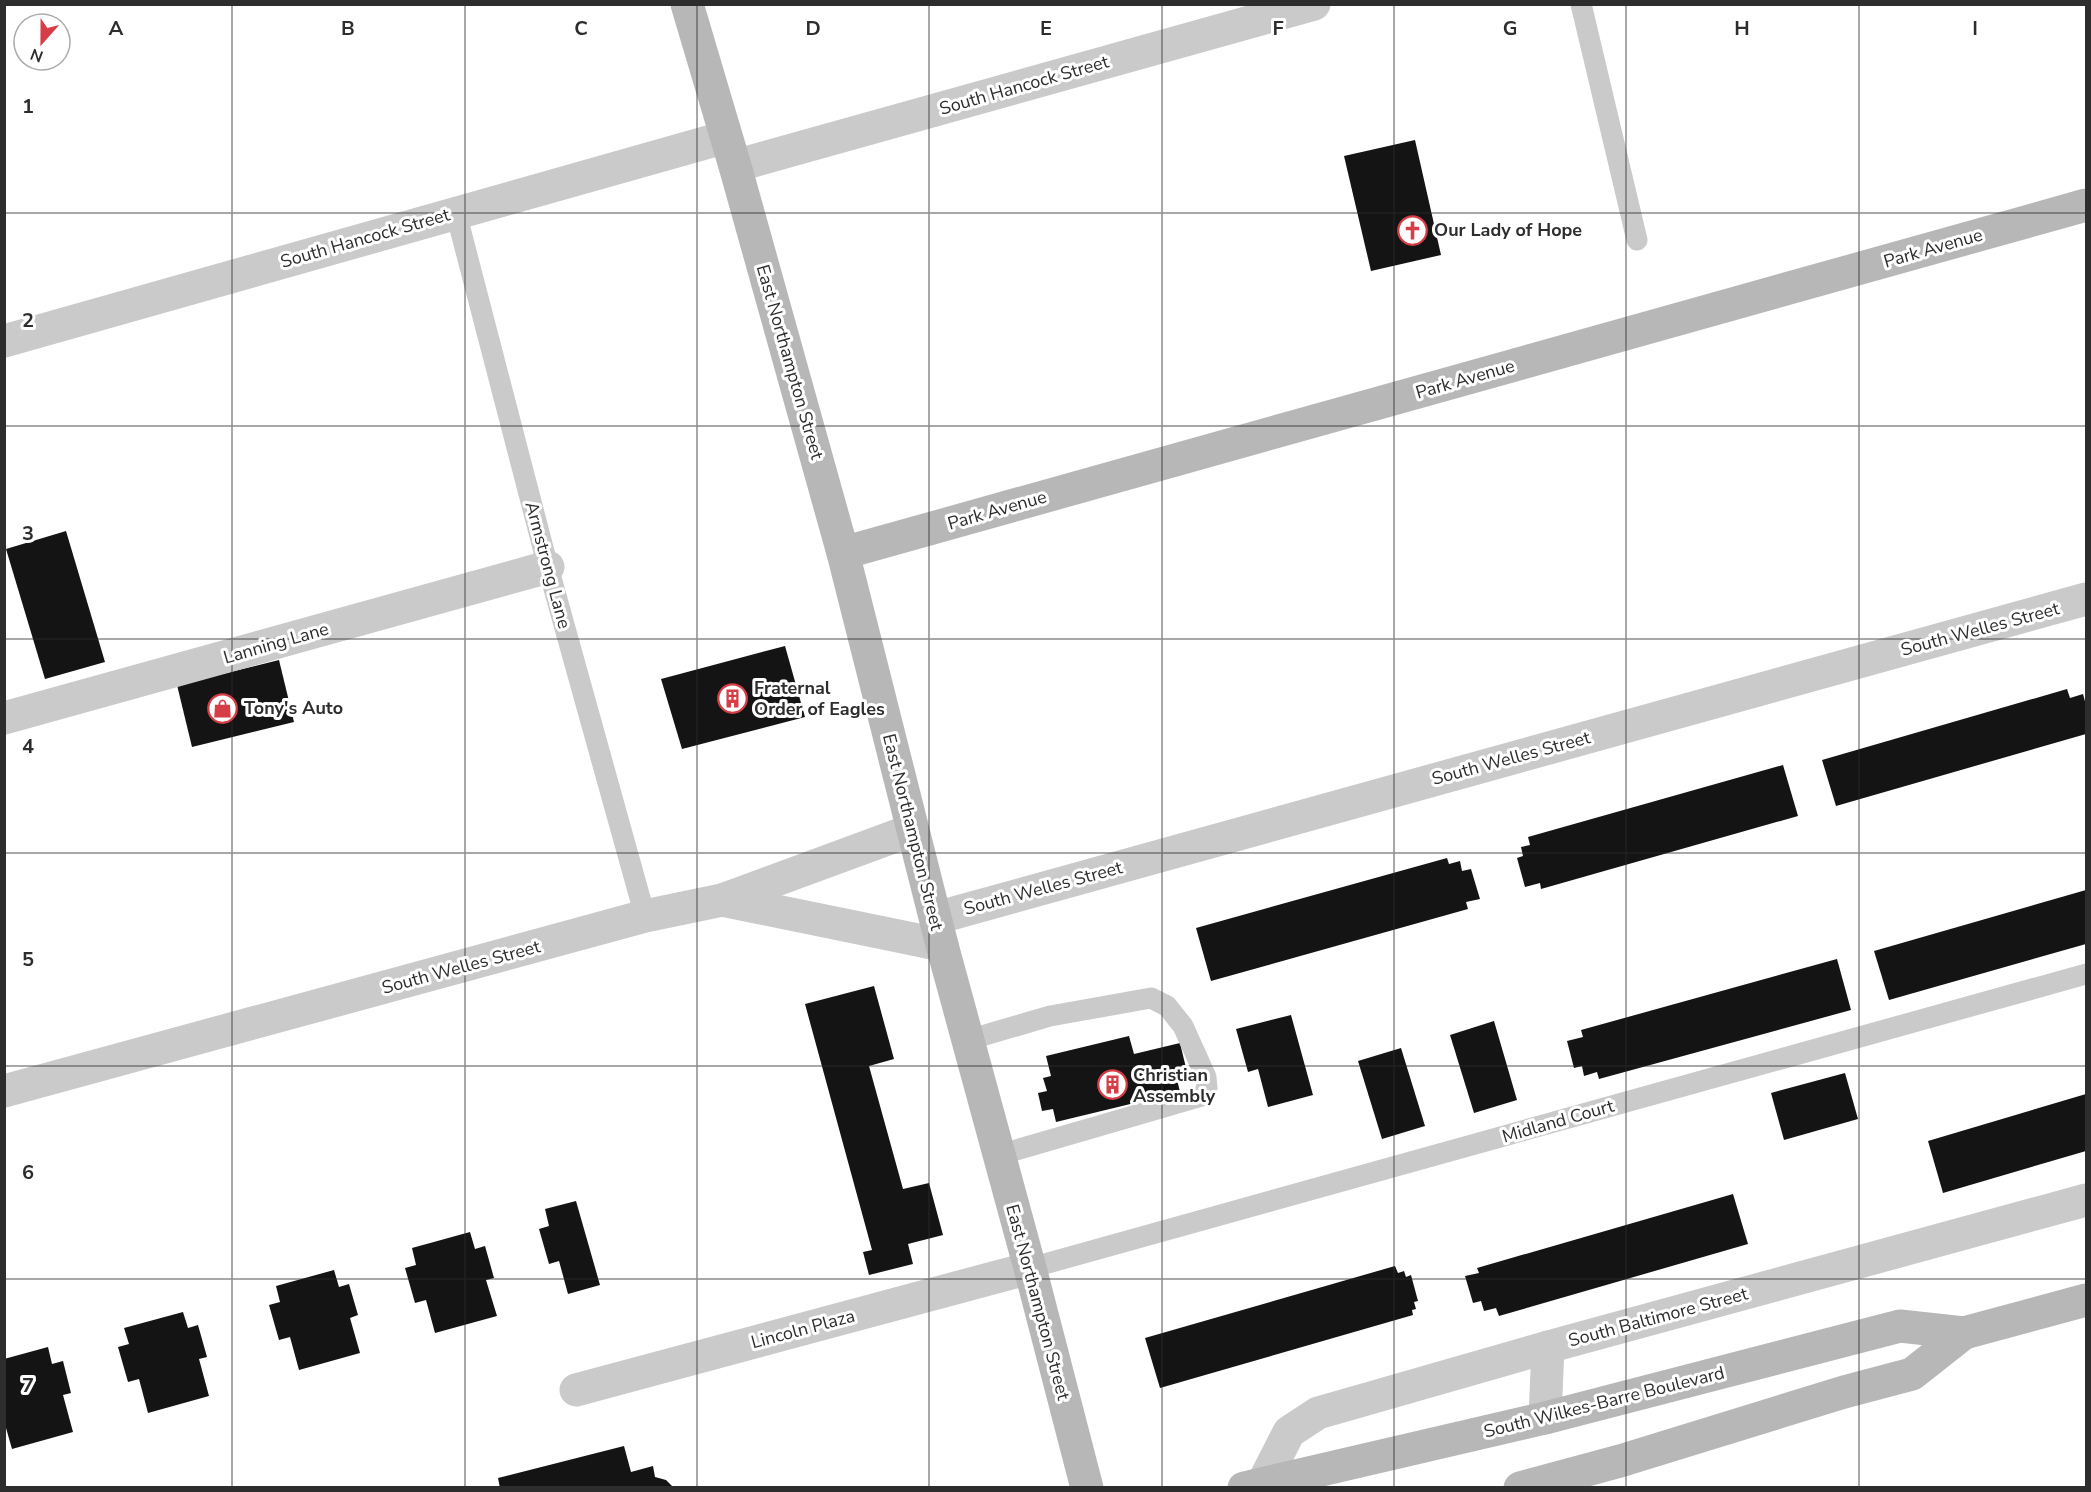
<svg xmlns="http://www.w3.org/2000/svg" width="2091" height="1492" font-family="'Nunito Sans',sans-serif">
<rect width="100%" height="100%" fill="#fff"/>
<g fill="#141414">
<path d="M1415,140L1441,255L1371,271L1344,156Z"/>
<path d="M66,531L105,662L45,679L6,549Z"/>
<path d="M785,646L805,717L682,749L661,679Z"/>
<path d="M279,660L294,722L192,747L177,685Z"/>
<path d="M2067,689L2070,698L2083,694L2086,705V734L1836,806L1822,760Z"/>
<path d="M1783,765L1798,816L1541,889L1540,883L1525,887L1517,858L1523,856L1521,847L1530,845L1528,837Z"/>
<path d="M1447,858L1449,864L1460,861L1462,871L1471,869L1480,899L1466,902L1468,909L1211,981L1196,928Z"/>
<path d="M2086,890V944L1889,1000L1874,951Z"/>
<path d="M1837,959L1851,1010L1599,1079L1597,1072L1584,1076L1582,1066L1574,1068L1567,1041L1583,1037L1581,1030Z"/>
<path d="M874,986L894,1059L869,1066L903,1189L929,1183L943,1235L908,1244L913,1264L869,1275L863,1252L872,1250L805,1004Z"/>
<path d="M1291,1015L1313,1095L1268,1107L1258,1069L1248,1072L1236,1029Z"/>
<path d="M1494,1021L1517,1100L1474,1113L1450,1035Z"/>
<path d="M1129,1036L1134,1054L1180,1043L1187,1072L1176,1075L1180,1092L1056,1122L1053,1109L1042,1111L1038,1093L1047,1091L1043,1078L1051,1076L1046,1056Z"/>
<path d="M1401,1048L1425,1126L1382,1139L1358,1061Z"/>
<path d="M1845,1073L1858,1119L1784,1140L1771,1093Z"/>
<path d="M2086,1094V1151L1943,1193L1928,1141Z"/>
<path d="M1733,1194L1748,1244L1499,1316L1496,1308L1484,1311L1481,1301L1473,1303L1465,1276L1479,1273L1477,1268Z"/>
<path d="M576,1201L600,1285L568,1294L559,1261L549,1264L539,1229L549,1226L545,1209Z"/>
<path d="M470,1232L475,1249L485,1246L494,1278L486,1280L497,1316L435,1333L426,1300L415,1303L405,1268L416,1265L412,1248Z"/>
<path d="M1395,1266L1398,1273L1404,1271L1406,1277L1411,1275L1418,1301L1414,1302L1416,1309L1412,1310L1413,1315L1160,1388L1145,1338Z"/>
<path d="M334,1270L339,1287L349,1284L358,1315L350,1318L360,1353L299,1370L290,1337L279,1340L269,1305L280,1302L276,1286Z"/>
<path d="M183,1312L188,1328L198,1325L207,1357L199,1359L209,1396L148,1413L139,1379L128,1382L118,1347L129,1344L124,1328Z"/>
<path d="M48,1347L52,1364L63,1361L71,1393L63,1395L73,1432L12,1449L4,1421V1359Z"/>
<path d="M624,1446L631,1472L653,1466L655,1477L666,1480L674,1488H500L498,1478Z"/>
</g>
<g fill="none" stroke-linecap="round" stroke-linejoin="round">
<g stroke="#cacaca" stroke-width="21">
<path d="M1581,4L1637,240"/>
<path d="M456,213L548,567L645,916"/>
<path d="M968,1040L1050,1016L1151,998L1167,1006L1183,1026L1206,1077L1207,1088L1202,1096L999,1155"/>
<path d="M1030,1268L2086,974"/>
</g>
<g stroke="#cacaca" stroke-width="33">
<path d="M735,166L1314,4"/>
<path d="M4,341L726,137"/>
<path d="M4,718L548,567"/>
<path d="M722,900L942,945"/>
<path d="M936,918L2086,599"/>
<path d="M4,1091L645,916L722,900L912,830"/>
<path d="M576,1390L1030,1268"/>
<path d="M1545,1418L1548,1347"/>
<path d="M1263,1483L1289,1432L1318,1413L1548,1347L2086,1200"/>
</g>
<g stroke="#b7b7b7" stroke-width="33">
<path d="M687,4L735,166L843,553L942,945L1030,1268L1087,1488"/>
<path d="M843,553L2086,205"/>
<path d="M1244,1488L1545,1418L1900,1326L1964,1333L2086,1300"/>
<path d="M1520,1488L1620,1461L1844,1392L1912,1374L1964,1333"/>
</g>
</g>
<path fill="none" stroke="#2d2d2d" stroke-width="1.5" stroke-opacity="0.55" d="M232,4V1488M465,4V1488M697,4V1488M929,4V1488M1162,4V1488M1394,4V1488M1626,4V1488M1859,4V1488M4,213H2086M4,426H2086M4,639H2086M4,853H2086M4,1066H2086M4,1279H2086"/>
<defs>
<symbol id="church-ring" viewBox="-11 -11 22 22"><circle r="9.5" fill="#fff" stroke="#d63d46" stroke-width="1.5"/><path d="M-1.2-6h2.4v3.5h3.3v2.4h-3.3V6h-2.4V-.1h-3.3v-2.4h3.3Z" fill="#d63d46"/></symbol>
<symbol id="building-ring" viewBox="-11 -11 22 22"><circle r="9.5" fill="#fff" stroke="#d63d46" stroke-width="1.5"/><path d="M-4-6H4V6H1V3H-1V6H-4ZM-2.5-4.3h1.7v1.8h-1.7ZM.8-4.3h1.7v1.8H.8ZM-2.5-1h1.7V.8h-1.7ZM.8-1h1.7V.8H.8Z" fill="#d63d46"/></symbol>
<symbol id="shop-ring" viewBox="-11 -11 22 22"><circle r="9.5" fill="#fff" stroke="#d63d46" stroke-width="1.5"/><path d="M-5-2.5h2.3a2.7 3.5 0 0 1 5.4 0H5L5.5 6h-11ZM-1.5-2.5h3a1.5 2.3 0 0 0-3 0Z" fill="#d63d46"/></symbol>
</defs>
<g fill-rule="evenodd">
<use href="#church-ring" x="1396" y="214" width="33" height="33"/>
<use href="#building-ring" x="716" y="682" width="33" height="33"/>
<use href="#shop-ring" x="206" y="692" width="33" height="33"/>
<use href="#building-ring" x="1096" y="1068" width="33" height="33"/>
</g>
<g text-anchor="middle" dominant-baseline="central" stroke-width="6" stroke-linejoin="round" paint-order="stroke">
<g font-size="18" fill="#2d2d2d" stroke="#fff">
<text transform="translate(1024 85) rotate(-16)">South Hancock Street</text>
<text transform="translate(365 238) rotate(-16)">South Hancock Street</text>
<text transform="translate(1933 248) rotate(-16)">Park Avenue</text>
<text transform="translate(790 362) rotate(74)">East Northampton Street</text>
<text transform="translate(1465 379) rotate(-16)">Park Avenue</text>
<text transform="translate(997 510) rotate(-16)">Park Avenue</text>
<text transform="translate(548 565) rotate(75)">Armstrong Lane</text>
<text transform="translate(1980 629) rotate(-15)">South Welles Street</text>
<text transform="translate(276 643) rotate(-16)">Lanning Lane</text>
<text transform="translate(1511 758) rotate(-15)">South Welles Street</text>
<text transform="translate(913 832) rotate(76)">East Northampton Street</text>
<text transform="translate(1043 888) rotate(-15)">South Welles Street</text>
<text transform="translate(461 967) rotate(-15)">South Welles Street</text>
<text transform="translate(1558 1121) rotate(-16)">Midland Court</text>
<text transform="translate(1038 1302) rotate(75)">East Northampton Street</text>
<text transform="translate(1658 1317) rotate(-15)">South Baltimore Street</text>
<text transform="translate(803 1329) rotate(-15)">Lincoln Plaza</text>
<text transform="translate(1604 1402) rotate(-14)">South Wilkes-Barre Boulevard</text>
</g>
<g font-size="18" font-weight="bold" fill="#2d2d2d" stroke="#fff" text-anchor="start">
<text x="1434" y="230">Our Lady of Hope</text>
<text x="754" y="688">Fraternal<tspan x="754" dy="21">Order of Eagles</tspan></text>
<text x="244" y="708">Tony's Auto</text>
<text x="1133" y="1075">Christian<tspan x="1133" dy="21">Assembly</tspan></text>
</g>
</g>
<g font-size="20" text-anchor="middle" font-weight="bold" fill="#2d2d2d" stroke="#fff" stroke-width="6" stroke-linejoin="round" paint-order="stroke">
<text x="116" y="35">A</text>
<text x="348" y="35">B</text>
<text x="581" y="35">C</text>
<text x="813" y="35">D</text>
<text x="1046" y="35">E</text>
<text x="1278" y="35">F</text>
<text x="1510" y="35">G</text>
<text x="1742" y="35">H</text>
<text x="1975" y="35">I</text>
<text x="28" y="113">1</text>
<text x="28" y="327">2</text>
<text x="28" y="540">3</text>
<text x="28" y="753">4</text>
<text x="28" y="966">5</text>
<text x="28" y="1179">6</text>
<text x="28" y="1392">7</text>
</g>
<rect width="2091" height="1492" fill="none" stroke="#2d2d2d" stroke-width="12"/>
<g transform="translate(42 42) rotate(201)"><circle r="28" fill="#ffffff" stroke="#ababab" stroke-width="1.5"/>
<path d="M0-4.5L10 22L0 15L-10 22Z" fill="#d63d46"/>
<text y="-9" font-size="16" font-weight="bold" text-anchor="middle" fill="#2d2d2d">N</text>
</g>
</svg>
